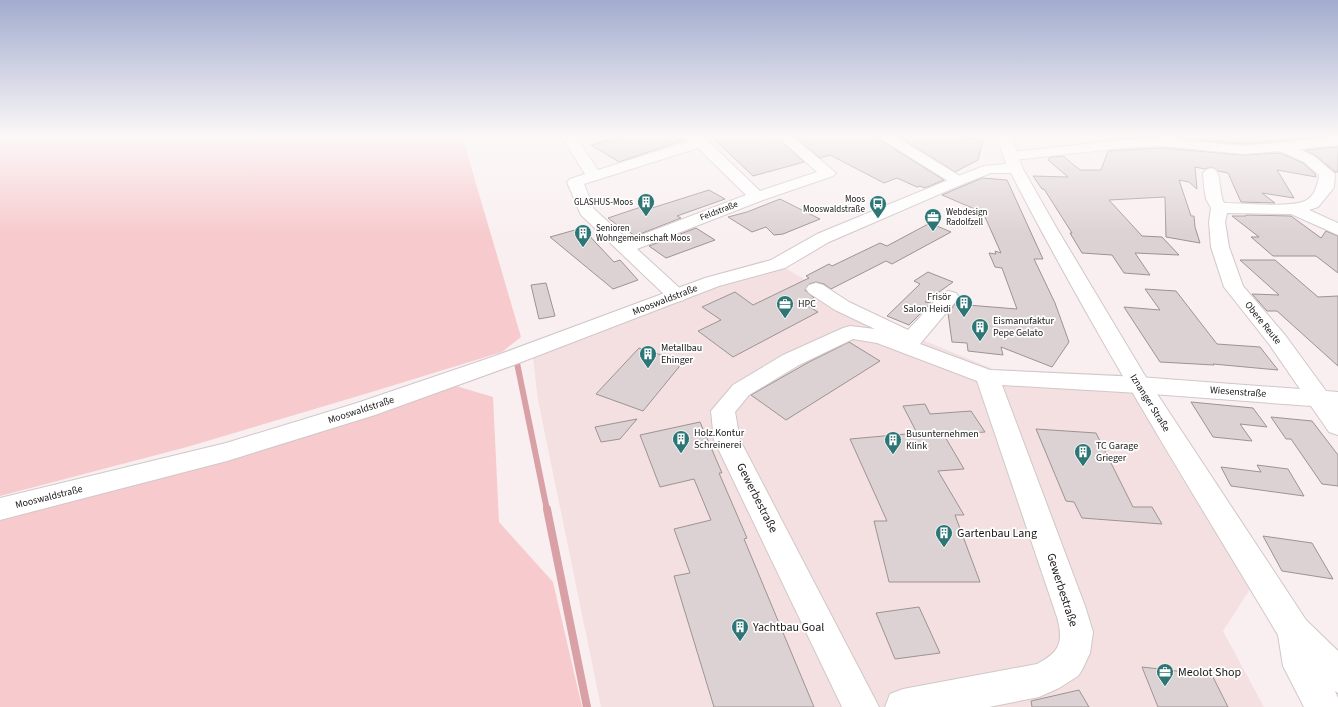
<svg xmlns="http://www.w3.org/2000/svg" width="1338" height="707" font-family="'Source Sans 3',sans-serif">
<rect width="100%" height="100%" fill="#f9eff0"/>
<path fill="#f4e0e1" d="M778,264L879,322L993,369L1133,375L1258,577L1223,631L1264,707H601L538,400L533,358L735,278Z"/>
<g fill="#f7cacd">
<path d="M0,136H462L521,337L502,352L365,394L187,447L0,496Z"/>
<path d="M456,386L493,397L499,522L553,582L582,707H0V521L173,472Z"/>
</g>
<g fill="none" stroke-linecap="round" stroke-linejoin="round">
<path stroke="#d9a1a6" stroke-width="6" d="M517,363L547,510"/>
<path stroke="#d9a1a6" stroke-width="8" d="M547,509L587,707"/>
</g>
<g fill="#ddd2d3" stroke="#9d9394">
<path d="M624,136H681L683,140L619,162L591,145Z"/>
<path d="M711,136H776L804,162L753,176Z"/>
<path d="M794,136H878L880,140L944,180L925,188L920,186L917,187L897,178L884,183L830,155L820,158Z"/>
<path d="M897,136H955L983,140L978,160L955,172Z"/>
<path d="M1113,136H1158L1159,137L1112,140Z"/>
<path d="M1195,136H1335L1243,144L1197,140Z"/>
<path d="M1338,147V172H1335L1315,155L1305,150Z"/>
<path d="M1162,148L1243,155L1280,153L1303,163L1315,174L1316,177L1277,170L1294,198L1262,193L1275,203L1241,202L1228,173L1218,171L1212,167L1205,169L1195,167L1197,189L1189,182L1179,180L1191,216H1194L1195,227L1200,243L1166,237L1165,197L1109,200L1142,236L1162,237L1179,255L1135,253L1150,275L1124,273L1112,255L1082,253L1070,233H1072L1044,189H1042L1033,176L1068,177L1048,160L1050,157L1063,156L1080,170H1101L1108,151Z"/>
<path d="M982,178L1007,180L1043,259H1034L1055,303L1069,342L1052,367L1001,347L1003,355L968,351L967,343L952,342L948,313L955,304L1017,309L1002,268L995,267L989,253L996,254L995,251L1001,253L981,208L977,210L942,195Z"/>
<path d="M709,190L725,199L677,216L681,218L635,236L624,228L622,229L608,218L647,205L652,208Z"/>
<path d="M780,199L820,219L783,234L774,235L766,227L752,232L728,217L747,212Z"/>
<path d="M1246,215L1291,216L1321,238L1326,231L1338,236V273L1316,256H1273L1251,237H1259L1232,216H1246Z"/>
<path d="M930,223L951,232L892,264L886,261L831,289L824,284L816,282L809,284L805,290L814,298L803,303L818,312L733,357L698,331L721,320L702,307L735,292L753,305L809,278L806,276L829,264L832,266L880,243L887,246Z"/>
<path d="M582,228L614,262L620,260L638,280L613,289L550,237Z"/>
<path d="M696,228L715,240L666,258L649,246Z"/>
<path d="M1240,260H1275L1318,297L1338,296V366L1277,311H1267L1252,294L1279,295Z"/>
<path d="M928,272L953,282L925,302L931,303L909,325L887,316L920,284L914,281Z"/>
<path d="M546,283L555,316L539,319L531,285Z"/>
<path d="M1145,289L1176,291L1217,344L1260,347L1278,370L1213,364L1214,365L1160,362L1124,307L1160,310Z"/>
<path d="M849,342L880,361L786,420L751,395L809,362Z"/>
<path d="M639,348L683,362L643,411L596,394Z"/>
<path d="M1191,402L1253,408L1267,427L1240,424L1252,441L1213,437Z"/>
<path d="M925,404L930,414L971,411L985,432L944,435L964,469L938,471L964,515H955L980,582H889L874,521H887L850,439L917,433L903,406Z"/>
<path d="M1271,417L1312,421L1338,455V486L1322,484L1291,439H1286Z"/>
<path d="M637,419L620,439L601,442L595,427Z"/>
<path d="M700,422L722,473H719L747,538L744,539L814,707H714L674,576L690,573L674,529L711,520L694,479L660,487L640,435Z"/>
<path d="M1036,429L1096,433L1133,507H1152L1162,524L1082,518L1074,502L1066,501Z"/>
<path d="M1257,465L1288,469L1304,496L1231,486L1221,467L1261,472Z"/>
<path d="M1263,536L1312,543L1333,579L1282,571Z"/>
<path d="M919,607L940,653L895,659L876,613Z"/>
<path d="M1142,667L1212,675L1228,707H1158Z"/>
<path d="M1079,690L1089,707H1032L1031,701Z"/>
</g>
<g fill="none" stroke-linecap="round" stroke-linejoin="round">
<defs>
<g id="minor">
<path d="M561,136H575L598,170L689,141L684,139L682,136H699L707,140L760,191L817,172L777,136H792L836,173L833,176L763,200L637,249L684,292L687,296L684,300L677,302L670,300L581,215L567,182L570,179L585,174ZM698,148L746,195L628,240L594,209L584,184Z"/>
<path d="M879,136H895L963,178L966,181L963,184L958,186L953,184L881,139Z"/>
<path d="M1338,137V145L1299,149L1314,156L1335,174L1334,187L1332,190L1318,207L1309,210L1338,223V235L1291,214L1227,213L1225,222L1229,247L1243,286L1285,335L1326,391L1338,392V435L1329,432L1311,406L1139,393L1002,385L1085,606L1093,632L1090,653L1082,670L1078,676L1059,688L1039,697L989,707H885L890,694L903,689L1037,664C1060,652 1064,642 1057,617L977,381L877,343L853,339L799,365L749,395L735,412L740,440L879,707H842L714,440L711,411L733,385L783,355L843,328L850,326L875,329L835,310L809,293L806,289L809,285L816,283L823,285L849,302L908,330L942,293L949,291L956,293L959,297L956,301L920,344L990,370L1139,377L1300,389L1269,344L1224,287L1211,247L1209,222L1211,208L1206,199L1204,187L1203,173L1206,170L1211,168L1216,170C1221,177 1219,193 1224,203C1242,203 1290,208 1305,201C1314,197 1318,185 1319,175L1304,162L1280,151L1243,154L1162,146L1122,148L1023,159L1005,158L1003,155L1005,152L1023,151L1122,140L1162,138L1243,146Z"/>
</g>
<path id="major" d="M1004,136H1018L1013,142L1023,169L1056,227L1144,374L1306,620L1338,651V693L1335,691L1338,698V707H1304L1283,666L1278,635C1186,482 1092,331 1011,173H991L963,184L829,242L785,268L719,286L511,366L375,415L227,461L0,520V498L226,443L357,403L495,356L705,278L771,260L817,234L953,178L984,166L1006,164L999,142Z"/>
</defs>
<use href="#minor" stroke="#d1c7c8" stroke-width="2"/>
<use href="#major" stroke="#d1c7c8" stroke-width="2"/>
<use href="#minor" fill="#fff" fill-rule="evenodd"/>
<use href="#major" fill="#fff" fill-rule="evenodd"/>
</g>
<linearGradient id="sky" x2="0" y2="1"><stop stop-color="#a2acce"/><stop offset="0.58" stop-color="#fcf8f8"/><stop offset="1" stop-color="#fcf8f8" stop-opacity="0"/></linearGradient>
<rect width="1338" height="235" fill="url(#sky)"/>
<defs>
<symbol id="building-pin" viewBox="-11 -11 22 30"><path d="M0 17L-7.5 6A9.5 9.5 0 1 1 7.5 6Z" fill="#2d7675" stroke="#fff"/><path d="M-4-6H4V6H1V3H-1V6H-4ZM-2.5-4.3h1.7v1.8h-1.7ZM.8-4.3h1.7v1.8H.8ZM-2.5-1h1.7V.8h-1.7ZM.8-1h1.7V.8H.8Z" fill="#fff"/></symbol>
<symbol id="bus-pin" viewBox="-11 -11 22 30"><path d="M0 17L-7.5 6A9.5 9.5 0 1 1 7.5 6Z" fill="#2d7675" stroke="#fff"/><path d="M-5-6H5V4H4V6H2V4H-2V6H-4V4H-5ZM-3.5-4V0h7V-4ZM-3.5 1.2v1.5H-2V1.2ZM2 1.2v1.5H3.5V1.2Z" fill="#fff"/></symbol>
<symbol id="office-pin" viewBox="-11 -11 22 30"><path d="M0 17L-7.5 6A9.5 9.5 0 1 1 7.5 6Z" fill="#2d7675" stroke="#fff"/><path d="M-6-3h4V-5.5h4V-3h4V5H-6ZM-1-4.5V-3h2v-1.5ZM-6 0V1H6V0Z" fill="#fff"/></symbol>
</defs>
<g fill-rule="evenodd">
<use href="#building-pin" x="636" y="192" width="20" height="27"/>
<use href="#bus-pin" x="868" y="194" width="20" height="27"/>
<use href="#office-pin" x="923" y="207" width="20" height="27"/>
<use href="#building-pin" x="573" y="223" width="20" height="27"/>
<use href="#building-pin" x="954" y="293" width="20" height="27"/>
<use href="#office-pin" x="775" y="294" width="20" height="27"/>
<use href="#building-pin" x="970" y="317" width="20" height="27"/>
<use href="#building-pin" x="638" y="344" width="20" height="27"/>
<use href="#building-pin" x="671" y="429" width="20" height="27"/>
<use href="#building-pin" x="883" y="430" width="20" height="27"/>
<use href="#building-pin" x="1073" y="442" width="20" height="27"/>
<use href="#building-pin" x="934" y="523" width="20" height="27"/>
<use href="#building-pin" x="730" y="617" width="20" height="27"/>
<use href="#office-pin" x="1155" y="662" width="20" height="27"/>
</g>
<g text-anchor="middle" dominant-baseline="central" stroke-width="3.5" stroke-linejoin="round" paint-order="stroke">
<g font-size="9" fill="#191616" stroke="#fff" text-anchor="end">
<text x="865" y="199">Moos<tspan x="865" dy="10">Mooswaldstraße</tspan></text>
<text x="633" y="202">GLASHUS-Moos</text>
<text x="946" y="212" text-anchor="start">Webdesign<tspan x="946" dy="10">Radolfzell</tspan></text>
<text x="596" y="228" text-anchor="start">Senioren<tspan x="596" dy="10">Wohngemeinschaft Moos</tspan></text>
</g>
<g font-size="9" fill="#191616" stroke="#fff">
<text transform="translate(719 211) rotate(-21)">Feldstraße</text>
</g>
<g font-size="10" fill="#191616" stroke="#fff" text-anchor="start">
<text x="951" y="297" text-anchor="end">Frisör<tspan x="951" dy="12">Salon Heidi</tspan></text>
<text x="798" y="304">HPC</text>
<text x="993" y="321">Eismanufaktur<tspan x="993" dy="12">Pepe Gelato</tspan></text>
<text x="661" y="348">Metallbau<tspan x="661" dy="12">Ehinger</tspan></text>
<text x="694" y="433">Holz.Kontur<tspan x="694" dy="12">Schreinerei</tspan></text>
<text x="906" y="434">Busunternehmen<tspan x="906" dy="12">Klink</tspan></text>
<text x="1096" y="446">TC Garage<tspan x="1096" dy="12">Grieger</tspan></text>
</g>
<g font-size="10" fill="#191616" stroke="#fff">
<text transform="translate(665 300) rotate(-21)">Mooswaldstraße</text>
<text transform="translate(1263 323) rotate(51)">Obere Reute</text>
<text transform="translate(1238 392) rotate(4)">Wiesenstraße</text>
<text transform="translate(1150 403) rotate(58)">Iznanger Straße</text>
<text transform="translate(361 410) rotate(-18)">Mooswaldstraße</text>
<text transform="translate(49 497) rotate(-14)">Mooswaldstraße</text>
</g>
<g font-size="12" fill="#191616" stroke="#fff">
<text transform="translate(757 498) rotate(63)">Gewerbestraße</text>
<text transform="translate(1062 590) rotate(72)">Gewerbestraße</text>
</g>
<g font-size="12" fill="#191616" stroke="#fff" text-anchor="start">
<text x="957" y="533">Gartenbau Lang</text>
<text x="753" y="627">Yachtbau Goal</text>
<text x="1178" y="672">Meolot Shop</text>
</g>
</g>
</svg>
